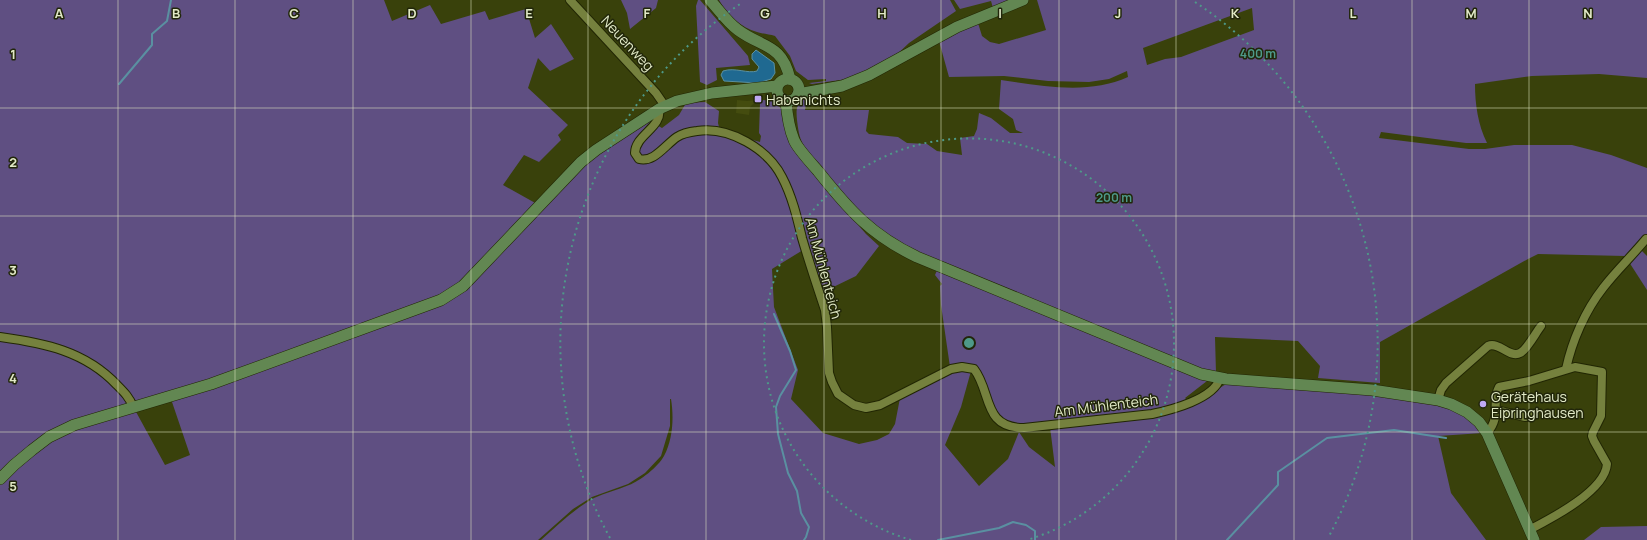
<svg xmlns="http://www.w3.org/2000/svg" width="1647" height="540" font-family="Manrope,sans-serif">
<rect width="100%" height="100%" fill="#39410b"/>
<path fill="#444c0f" d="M737,100L747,101L757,100L750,107L749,115L736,113Z"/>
<g fill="#5f4f82" fill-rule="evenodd">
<path d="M0,0H384L392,21L430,5L441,24L485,11L489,20L526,9L535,38L551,24L574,59L550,71L538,58L528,88L568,125L558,135L561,140L539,162L524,155L503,185L537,204L586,161L654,116L657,125L662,128L679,115L686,103L705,102L719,111L718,123L720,131L760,142L761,136L759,133L760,103L763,100L773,101L784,111L792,143L839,203L866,234L879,246L856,276L823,292L803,250L772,269L774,307L798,370L791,399L823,433L859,444L877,440L889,434L895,424L900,398L951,372L962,369L971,371L961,407L945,445L979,486L1008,459L1019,432L1029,447L1055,467L1050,427L1153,415L1211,393L1228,383L1379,394L1414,400L1450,409L1466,417L1483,433L1438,436L1451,493L1486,540H541C558,525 574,509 594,498C605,493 617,490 629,485C640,481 658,467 664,456C673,439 674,417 671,399H670V426L661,456L645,473L628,484L592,497L573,509L538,540H0V484L51,438L135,410L165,465L190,455L171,399L136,401L92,362L0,335Z"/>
<path d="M621,0H658L656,8L630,29L627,13Z"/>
<path d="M698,0H700L748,56L750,65L716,68L717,80L707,85L700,82L696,6Z"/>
<path d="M719,0H950L956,11L909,43L892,59L847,79L812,84L809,83L826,81V79L808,80L796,71L790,56L775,36C769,34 763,34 757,32C741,28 727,14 719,0Z"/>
<path d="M954,0H1011L993,8L991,1L960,9Z"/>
<path d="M1037,0H1647V78L1599,74L1532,76L1475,84C1475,104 1478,125 1487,143H1466L1381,132L1379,138L1469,149H1485L1514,145H1572L1611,155L1647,168V234L1625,256L1538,254L1528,259L1380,342V383L1318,378L1320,366L1298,341L1215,337L1216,373L1164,364L1207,381L1185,398L1189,402L1173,408L1044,424L1015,425L1004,420L995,413L980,372L950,367L941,305L940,286L942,284L935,275L940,263C922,255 898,246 883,233C863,216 844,195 827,176C818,166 808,156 803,144C799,137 798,128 797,120C795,102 800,98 818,95L806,105L805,110H869L866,131L869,134L898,137L907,143L927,144L937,151L962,155L960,138L974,136L977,129L979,113L991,118L1010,133H1023L1016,130L1013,119L999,109L1001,80C1042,86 1089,95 1128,77L1127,71L1109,79L1089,82L1048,81L1004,76L949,77L939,41L978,23L982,36L990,42L999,44L1046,30ZM1252,8L1254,30L1181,57L1165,59L1147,65L1143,48Z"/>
<path d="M1640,249L1647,256V290L1629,262Z"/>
<path d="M0,338L69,354L111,382L128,403L79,420L0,474Z"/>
<path d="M1647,526V540H1584L1601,527Z"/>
</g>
<path fill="#1f6991" stroke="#5a90a1" d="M756,50L774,63L775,73L771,79L758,83L724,81L721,75L723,71C735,67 748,74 757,71L759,67L752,59V54Z"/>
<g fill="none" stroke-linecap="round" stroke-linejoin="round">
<g stroke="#5a90a1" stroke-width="2">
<path d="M119,84L152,45V34L167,21L171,0"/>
<path d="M774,314L790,351L796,370L780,396L776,407L778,434L788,473L797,491L801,513L809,527L806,537L804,540"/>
<path d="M938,540L999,528L1013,522L1026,525L1035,531V540"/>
<path d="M1227,540L1278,485V472L1327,438L1394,430L1446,438"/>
</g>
<defs>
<g id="minor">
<path d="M570,0L656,93L665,106"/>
<path d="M659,109C663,127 635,135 635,153L639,159C654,163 665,145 677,137C683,133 689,132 697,131C729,126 768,149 782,177C792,196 797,217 802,238C809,262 817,286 825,310L827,327L829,373L832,382L838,394L854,405L866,408L880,405L951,369L962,367L974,369C992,392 982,428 1024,428L1152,414C1171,410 1214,399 1220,378"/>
<path d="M0,337C44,343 85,351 117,385C124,392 130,398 133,407"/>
<path d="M1566,369C1572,341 1585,311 1603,288C1616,271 1632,256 1646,239"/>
<path d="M1438,400L1441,390L1446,383L1488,346C1499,341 1510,359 1520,353C1527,350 1536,332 1541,326"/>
<path d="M1496,410L1525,417L1532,416"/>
<path d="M1487,433C1502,417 1491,401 1499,387L1529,381L1575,367L1602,372L1601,416L1593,432L1592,436L1594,441L1607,464C1605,491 1552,518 1529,530"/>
</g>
<g id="secondary">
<path d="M710,0C719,10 727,22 738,30C762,48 782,43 790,79"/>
<circle cx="788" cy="90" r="11"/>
<path d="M798,94L842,86L869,75L957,27L1023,0"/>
<path d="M786,101C787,114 789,128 794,140C797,148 812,164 818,171C849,210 871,235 917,257L1201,374L1226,379L1372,390L1438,400L1451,404L1467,412L1479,422L1487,433L1534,540"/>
<path d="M0,479L14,465L32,450L49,437L74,425L211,384L441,300L463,286L581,162L596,150L659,109L677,101L712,93L777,86"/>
</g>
</defs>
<use href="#minor" stroke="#212603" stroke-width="10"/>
<use href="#secondary" stroke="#212603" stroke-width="12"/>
<use href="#minor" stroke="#75813e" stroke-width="8"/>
<use href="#secondary" stroke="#628752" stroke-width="11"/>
</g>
<path fill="none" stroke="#e2eac7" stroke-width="1" stroke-opacity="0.55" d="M118,0V540M235,0V540M353,0V540M471,0V540M588,0V540M706,0V540M824,0V540M941,0V540M1059,0V540M1176,0V540M1294,0V540M1412,0V540M1529,0V540M0,108H1647M0,216H1647M0,324H1647M0,432H1647"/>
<g fill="none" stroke="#4e9989" stroke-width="2" stroke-dasharray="2 4">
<path d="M911 540A205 205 0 1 1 1027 540"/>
<path d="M610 538A409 409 0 0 1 743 2M1195 2A409 409 0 0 1 1328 538"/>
</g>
<g fill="#bfa9f4" stroke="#21260a" stroke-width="1.5">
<rect x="754" y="95" width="8" height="8" rx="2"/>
<circle cx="1483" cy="404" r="4"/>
</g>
<g text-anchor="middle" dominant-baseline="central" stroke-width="3" stroke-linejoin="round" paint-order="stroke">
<g font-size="14" fill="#e2eac7" stroke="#21260a">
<text transform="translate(628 43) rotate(47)">Neuenweg</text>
<text transform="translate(824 268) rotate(75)">Am Mühlenteich</text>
<text transform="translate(1106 405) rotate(-7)">Am Mühlenteich</text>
</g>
<g font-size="14" fill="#e2eac7" stroke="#21260a" text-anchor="start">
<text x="766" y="99">Habenichts</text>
<text x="1491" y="396">Gerätehaus<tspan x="1491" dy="16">Eipringhausen</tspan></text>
</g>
</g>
<g font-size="13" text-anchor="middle" font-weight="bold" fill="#e2eac7" stroke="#21260a" stroke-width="3" stroke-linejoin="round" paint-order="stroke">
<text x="59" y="18">A</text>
<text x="176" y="18">B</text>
<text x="294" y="18">C</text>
<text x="412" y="18">D</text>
<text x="529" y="18">E</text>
<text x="647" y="18">F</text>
<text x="765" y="18">G</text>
<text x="882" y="18">H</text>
<text x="1000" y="18">I</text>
<text x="1118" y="18">J</text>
<text x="1235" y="18">K</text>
<text x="1353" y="18">L</text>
<text x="1471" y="18">M</text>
<text x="1588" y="18">N</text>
<text x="13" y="59">1</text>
<text x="13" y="167">2</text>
<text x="13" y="275">3</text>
<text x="13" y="383">4</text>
<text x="13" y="491">5</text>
</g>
<circle cx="969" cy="343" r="6" fill="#4e9989" stroke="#21260a" stroke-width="2"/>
<g font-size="12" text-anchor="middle" font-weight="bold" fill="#4e9989" stroke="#21260a" stroke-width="3" stroke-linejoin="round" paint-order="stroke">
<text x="1258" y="58">400 m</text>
<text x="1114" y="202">200 m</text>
</g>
</svg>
